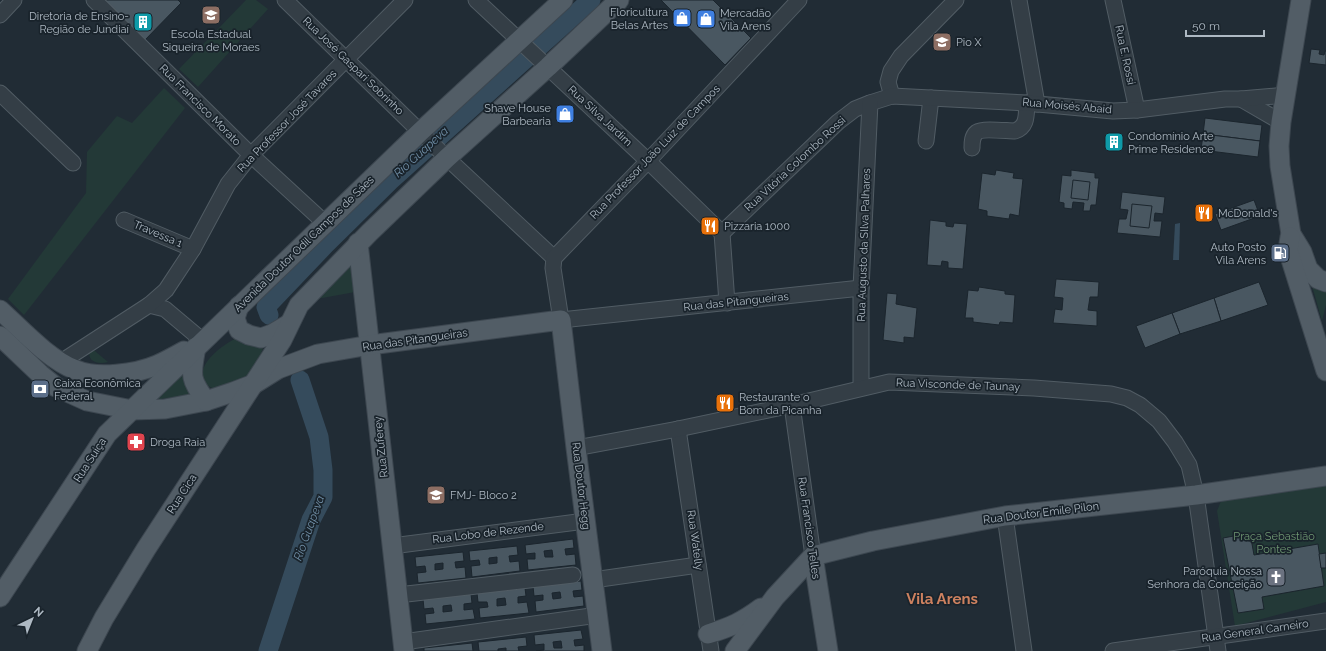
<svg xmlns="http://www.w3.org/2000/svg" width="1326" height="651" font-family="Raleway,sans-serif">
<rect width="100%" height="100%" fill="#212c35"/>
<g fill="#233937">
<path d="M246,0H256L268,9L198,87L179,69Z"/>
<path d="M164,88L185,108L24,315L8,299L86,193L87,152L117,116L132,123Z"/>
<path d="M352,262L355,292L311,300Z"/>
<path d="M1311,282L1326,290V305L1322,321Z"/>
<path d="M237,338L261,342L263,348C261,355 251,375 245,379C240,383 231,384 224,386C220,388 215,390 210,387C206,385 204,380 203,377C199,362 225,343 237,338Z"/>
<path d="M90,347L108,362C96,365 86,361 90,347Z"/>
<path d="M187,366L191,395L153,400Z"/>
<path d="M1326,483V602L1235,626L1217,511L1221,501Z"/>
</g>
<path fill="#354b5c" d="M1180,223L1179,260H1173L1175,224Z"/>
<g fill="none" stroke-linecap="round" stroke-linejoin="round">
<g stroke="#354b5c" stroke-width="19">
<path d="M269,315L266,307L326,244L390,181L591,0"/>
<path d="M268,651L311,520L323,497V470L319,437L300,380"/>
</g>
</g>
<g fill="#495761" stroke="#1b252d" fill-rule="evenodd">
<path d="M102,0H178L181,3L144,41Z"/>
<path d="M661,0H713L751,38L725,65Z"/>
<path d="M1311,49L1320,50L1319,54L1324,55L1325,51H1326V65L1309,63Z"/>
<path d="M1205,118L1262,125L1260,141L1203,134Z"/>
<path d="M1203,134L1260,141L1258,157L1201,150Z"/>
<path d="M1107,137L1122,138L1121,146H1107Z"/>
<path d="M996,170L1014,173L1013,178L1023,179L1019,216L1010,214L1009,219L987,216V211L978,209L982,173L995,175Z"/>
<path d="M1071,170L1095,173V178H1099L1096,205H1091L1090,211H1083L1084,203L1073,202L1072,209L1064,208V203L1059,202L1062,175L1071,176Z"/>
<path d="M1073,180L1090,182L1088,200L1071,198Z"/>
<path d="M1122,192L1165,197L1163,214L1155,213L1154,221H1162L1160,237L1117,233L1119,219H1126L1128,210L1120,209Z"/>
<path d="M1254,200L1260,216L1221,230L1215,214Z"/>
<path d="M1132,204L1152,206L1149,228L1130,226Z"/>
<path d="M930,220L946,222V226L953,227L954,223L967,224L963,269L948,268V262L942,261L941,266L927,265Z"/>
<path d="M1056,279L1099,282L1098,297H1090L1088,310L1097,311V326L1053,323L1055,309L1062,310L1063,298L1054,297Z"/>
<path d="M1259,282L1268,305L1221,321L1214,298Z"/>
<path d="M979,287L1005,291V294L1015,295L1013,323L1000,322L999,325L973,322V318H965L968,290L978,291Z"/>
<path d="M887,293L897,294L896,304L917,308L914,338L904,337V343L883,340Z"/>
<path d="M1214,298L1221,321L1180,334L1172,313Z"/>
<path d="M1172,313L1180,334L1145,348L1136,326Z"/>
<path d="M1250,533L1254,555L1318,544L1324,586L1262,597L1264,609L1238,613L1223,538Z"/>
<path d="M573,539L574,548L565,549L566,555L575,554L576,565L528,570L527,559H535V553L526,554L525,545ZM552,550L553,557H545L544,551Z"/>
<path d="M517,546L518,555L509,556L510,562L519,561L520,571L472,577L471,566L480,565L479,560L470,561L469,551ZM497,557V563L489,564V558Z"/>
<path d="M463,552L464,561L455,562L456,568L465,567L466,578L418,583L417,573L426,572L425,566L416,567L415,557ZM443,563V569L435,570V564Z"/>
<path d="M1326,553V568H1321L1319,554Z"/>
<path d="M581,581L582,590L573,591L574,597L583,596L584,606L536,612L535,601L543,600V595L534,596L533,586ZM560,592L561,598L553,599L552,593Z"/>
<path d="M525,588L526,596L518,597V603L527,602L529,613L480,618L479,608L488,607L487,602H478L477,593ZM505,598L506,605L497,606V599Z"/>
<path d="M471,594L472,603L464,604V610L473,609L475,619L426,624L425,614L434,613L433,608L424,609L423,599ZM451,605L452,611L443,612V606Z"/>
<path d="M581,630L583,639L574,640L575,646L584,645V651H536L544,650V644L535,645L534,635ZM561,641L562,648H554L553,642Z"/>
<path d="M526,637L527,646L518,647L519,651H506V648L498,649V651H479L478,642Z"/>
<path d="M472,643L473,651H424V648Z"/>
</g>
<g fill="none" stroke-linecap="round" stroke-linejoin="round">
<defs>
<g id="minor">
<path d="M94,0L251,155L326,224"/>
<path d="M285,0L447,158L554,258"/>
<path d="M476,0L648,161L722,233"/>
<path d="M799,0L648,161L554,258L553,268L561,320L861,288"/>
<path d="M1019,0L1037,104"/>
<path d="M1113,0L1137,110"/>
<path d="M0,15L14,0"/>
<path d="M0,93L73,163"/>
<path d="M892,96L888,82L891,71L901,56L956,0"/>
<path d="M1241,99L1281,122"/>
<path d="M926,141L931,98"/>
<path d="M972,148C972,142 972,136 977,132C983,128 1007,131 1015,131C1028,127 1026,114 1027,103"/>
<path d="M124,220L193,249"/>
<path d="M722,233L838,122L855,109L870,103L892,96L1027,103L1113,111L1137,110L1225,99H1241L1286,95"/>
<path d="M722,233L727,303"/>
<path d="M149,305L165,309L203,341"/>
<path d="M61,362L149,305L166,290L193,249L228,184L251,155L405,0"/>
<path d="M861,388V288L870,103"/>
<path d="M792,405L813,556"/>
<path d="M678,429L711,651"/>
<path d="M576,448L678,429L792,405L889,382L1034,388L1111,394L1127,398L1140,405L1159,421L1175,442L1189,465L1196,495L1218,651"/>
<path d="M1005,516L1024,651"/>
<path d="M392,546L585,521"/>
<path d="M593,580L698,565"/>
<path d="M398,595L573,575"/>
<path d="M403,642L598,615"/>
<path d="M1113,651L1326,621"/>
</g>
<g id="major">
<path d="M1301,0L1281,122L1279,146L1280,166L1291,234L1302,252L1308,269L1318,279L1326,282"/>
<path d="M1290,237L1288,250L1326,371"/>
<path d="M358,243L404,651"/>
<path d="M239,306L235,318L239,330L249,335L261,338L272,334L289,324"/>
<path d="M0,310C21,329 49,360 76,370C97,379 136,374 157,365C166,361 175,356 184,351"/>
<path d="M0,336L40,374L56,387L87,401L132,410L165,409L206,401L233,392L254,384L278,369L318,354L370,345L561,320L576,448L602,651"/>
<path d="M196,347C191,375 189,378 206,401"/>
<path d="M813,556L828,651"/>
<path d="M0,597L107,434L420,132L563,0"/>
<path d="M708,634C731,627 742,622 761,608"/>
<path d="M87,651L104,618L146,549L282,340L299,305L369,233L447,158L548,67L619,0"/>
<path d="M735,651L775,597L813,556L873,541L1005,516L1196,495L1326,476"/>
</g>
</defs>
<use href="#minor" stroke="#515c64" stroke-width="17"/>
<use href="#major" stroke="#3d4750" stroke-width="21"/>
<use href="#minor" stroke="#343e46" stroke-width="15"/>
<use href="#major" stroke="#525d66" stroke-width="19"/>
</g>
<defs>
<symbol id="school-square" viewBox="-11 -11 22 22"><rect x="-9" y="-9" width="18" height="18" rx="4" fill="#8d6e63" stroke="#19232b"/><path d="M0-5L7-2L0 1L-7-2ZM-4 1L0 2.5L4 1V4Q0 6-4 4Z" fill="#fff"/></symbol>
<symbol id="shop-square" viewBox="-11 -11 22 22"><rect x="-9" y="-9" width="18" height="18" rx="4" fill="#3f7fe0" stroke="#19232b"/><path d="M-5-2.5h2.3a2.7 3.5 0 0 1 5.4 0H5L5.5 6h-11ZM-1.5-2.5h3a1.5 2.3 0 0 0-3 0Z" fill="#fff"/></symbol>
<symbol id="building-square" viewBox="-11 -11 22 22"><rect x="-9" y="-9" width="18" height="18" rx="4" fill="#0f9aa8" stroke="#19232b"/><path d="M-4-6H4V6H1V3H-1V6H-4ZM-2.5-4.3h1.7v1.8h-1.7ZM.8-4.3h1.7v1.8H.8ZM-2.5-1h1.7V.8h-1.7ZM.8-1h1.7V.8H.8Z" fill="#fff"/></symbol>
<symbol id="restaurant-square" viewBox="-11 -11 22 22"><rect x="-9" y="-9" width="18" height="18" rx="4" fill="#e8710a" stroke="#19232b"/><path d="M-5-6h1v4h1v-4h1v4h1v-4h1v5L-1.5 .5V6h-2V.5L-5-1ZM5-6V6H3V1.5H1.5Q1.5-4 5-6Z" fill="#fff"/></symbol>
<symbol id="fuel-square" viewBox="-11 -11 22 22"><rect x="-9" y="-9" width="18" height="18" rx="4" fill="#5c6f8a" stroke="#19232b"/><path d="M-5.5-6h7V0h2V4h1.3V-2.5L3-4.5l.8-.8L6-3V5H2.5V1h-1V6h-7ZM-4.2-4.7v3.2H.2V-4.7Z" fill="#fff"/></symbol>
<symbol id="bank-square" viewBox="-11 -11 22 22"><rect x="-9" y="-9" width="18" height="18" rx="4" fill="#5c6f8a" stroke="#19232b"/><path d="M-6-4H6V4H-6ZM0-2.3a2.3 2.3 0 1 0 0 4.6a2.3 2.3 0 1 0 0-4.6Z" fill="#fff"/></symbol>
<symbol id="pharmacy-square" viewBox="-11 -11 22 22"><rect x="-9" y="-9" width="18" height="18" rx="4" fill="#e0444e" stroke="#19232b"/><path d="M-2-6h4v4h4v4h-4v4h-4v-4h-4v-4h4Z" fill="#fff"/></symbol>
<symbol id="university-square" viewBox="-11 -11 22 22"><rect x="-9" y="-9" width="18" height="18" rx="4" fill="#8d6e63" stroke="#19232b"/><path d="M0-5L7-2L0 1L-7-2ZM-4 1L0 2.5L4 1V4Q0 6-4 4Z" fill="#fff"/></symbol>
<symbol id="church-square" viewBox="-11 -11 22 22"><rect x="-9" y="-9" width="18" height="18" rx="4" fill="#6b7280" stroke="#19232b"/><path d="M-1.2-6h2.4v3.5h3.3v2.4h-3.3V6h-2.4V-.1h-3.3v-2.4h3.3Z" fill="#fff"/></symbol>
</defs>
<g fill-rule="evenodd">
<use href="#school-square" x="200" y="4" width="22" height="22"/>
<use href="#shop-square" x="671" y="7" width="22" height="22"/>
<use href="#shop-square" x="695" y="8" width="22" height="22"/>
<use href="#building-square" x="132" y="11" width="22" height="22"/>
<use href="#school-square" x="931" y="31" width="22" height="22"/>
<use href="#shop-square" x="554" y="103" width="22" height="22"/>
<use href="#building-square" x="1103" y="131" width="22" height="22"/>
<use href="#restaurant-square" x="1193" y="202" width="22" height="22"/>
<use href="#restaurant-square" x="699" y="215" width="22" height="22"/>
<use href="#fuel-square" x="1269" y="242" width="22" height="22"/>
<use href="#bank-square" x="29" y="378" width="22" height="22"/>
<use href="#restaurant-square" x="714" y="392" width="22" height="22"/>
<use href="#pharmacy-square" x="125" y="431" width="22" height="22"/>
<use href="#university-square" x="425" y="484" width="22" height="22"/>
<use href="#church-square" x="1265" y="566" width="22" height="22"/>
</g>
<g text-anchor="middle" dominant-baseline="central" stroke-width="3.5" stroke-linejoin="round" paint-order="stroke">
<g font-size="11" fill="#aeb9c3" stroke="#19232b" text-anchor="start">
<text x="668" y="12" text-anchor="end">Floricultura<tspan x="668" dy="13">Belas Artes</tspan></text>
<text x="720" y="13">Mercadão<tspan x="720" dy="13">Vila Arens</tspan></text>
<text x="129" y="16" text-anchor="end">Diretoria de Ensino-<tspan x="129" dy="13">Região de Jundiaí</tspan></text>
<text x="211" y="34" text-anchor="middle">Escola Estadual<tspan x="211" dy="13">Siqueira de Moraes</tspan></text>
<text x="956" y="42">Pio X</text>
<text x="551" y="108" text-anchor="end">Shave House<tspan x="551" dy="13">Barbearia</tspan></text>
<text x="1128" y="136">Condomínio Arte<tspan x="1128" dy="13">Prime Residence</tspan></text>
<text x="1218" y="213">McDonald's</text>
<text x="724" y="226">Pizzaria 1000</text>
<text x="1266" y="247" text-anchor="end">Auto Posto<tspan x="1266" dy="13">Vila Arens</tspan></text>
<text x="54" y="383">Caixa Econômica<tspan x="54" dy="13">Federal</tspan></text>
<text x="739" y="397">Restaurante o<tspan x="739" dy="13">Bom da Picanha</tspan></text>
<text x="150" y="442">Droga Raia</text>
<text x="450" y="495">FMJ- Bloco 2</text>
<text x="1262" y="571" text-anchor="end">Paróquia Nossa<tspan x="1262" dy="13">Senhora da Conceição</tspan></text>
</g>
<g font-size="11" fill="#aeb9c3" stroke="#19232b">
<text transform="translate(1125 55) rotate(78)">Rua E. Rossi</text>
<text transform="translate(353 66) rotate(44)">Rua José Gaspari Sobrinho</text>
<text transform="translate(200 105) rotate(45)">Rua Francisco Morato</text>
<text transform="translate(1067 106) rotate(5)">Rua Moisés Abaid</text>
<text transform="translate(600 116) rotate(43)">Rua Silva Jardim</text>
<text transform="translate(287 121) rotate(-46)">Rua Professor José Tavares</text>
<text transform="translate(655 152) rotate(-46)">Rua Professor João Luiz de Campos</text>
<text transform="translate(795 164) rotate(-43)">Rua Vitória Colombo Rossi</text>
<text transform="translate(158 234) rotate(23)">Travessa 1</text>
<text transform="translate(304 244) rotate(-44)">Avenida Doutor Odil Campos de Sáes</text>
<text transform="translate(864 245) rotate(-88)">Rua Augusto da SIlva Palhares</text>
<text transform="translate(736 302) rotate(-6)">Rua das Pitangueiras</text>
<text transform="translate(415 340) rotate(-8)">Rua das Pitangueiras</text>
<text transform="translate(958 385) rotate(2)">Rua Visconde de Taunay</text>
<text transform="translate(381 447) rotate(-96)">Rua Zuferey</text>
<text transform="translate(90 460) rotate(-57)">Rua Suiça</text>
<text transform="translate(581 486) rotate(83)">Rua Doutor Hegg</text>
<text transform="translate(182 494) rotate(-57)">Rua Cica</text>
<text transform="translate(1041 513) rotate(-7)">Rua Doutor Emile Pilon</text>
<text transform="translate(809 528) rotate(82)">Rua Francisco Telles</text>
<text transform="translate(488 533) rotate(-7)">Rua Lobo de Rezende</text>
<text transform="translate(695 540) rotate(82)">Rua Watelly</text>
<text transform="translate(1255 631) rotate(-8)">Rua General Carneiro</text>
</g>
<g font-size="11" fill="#6f9772" stroke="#19232b">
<text x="1274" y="536">Praça Sebastião<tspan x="1274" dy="13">Pontes</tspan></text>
</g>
<g font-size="12" font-style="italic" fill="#708ea6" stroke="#19232b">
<text transform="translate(421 152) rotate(-42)">Rio Guapeva</text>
<text transform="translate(309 528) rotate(-70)">Rio Guapeva</text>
</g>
<g font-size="15" font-weight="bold" fill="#cd815f" stroke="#19232b">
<text x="942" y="599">Vila Arens</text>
</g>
</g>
<g transform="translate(32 619) rotate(43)" stroke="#19232b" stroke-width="3" paint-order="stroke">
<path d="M0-3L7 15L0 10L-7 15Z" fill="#aeb9c3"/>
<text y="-6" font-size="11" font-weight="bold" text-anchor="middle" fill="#aeb9c3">N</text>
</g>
<path d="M1186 30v6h78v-6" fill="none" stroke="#aeb9c3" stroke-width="2"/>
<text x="1192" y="30" font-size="12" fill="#aeb9c3" stroke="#19232b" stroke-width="3" paint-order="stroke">50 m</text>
</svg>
